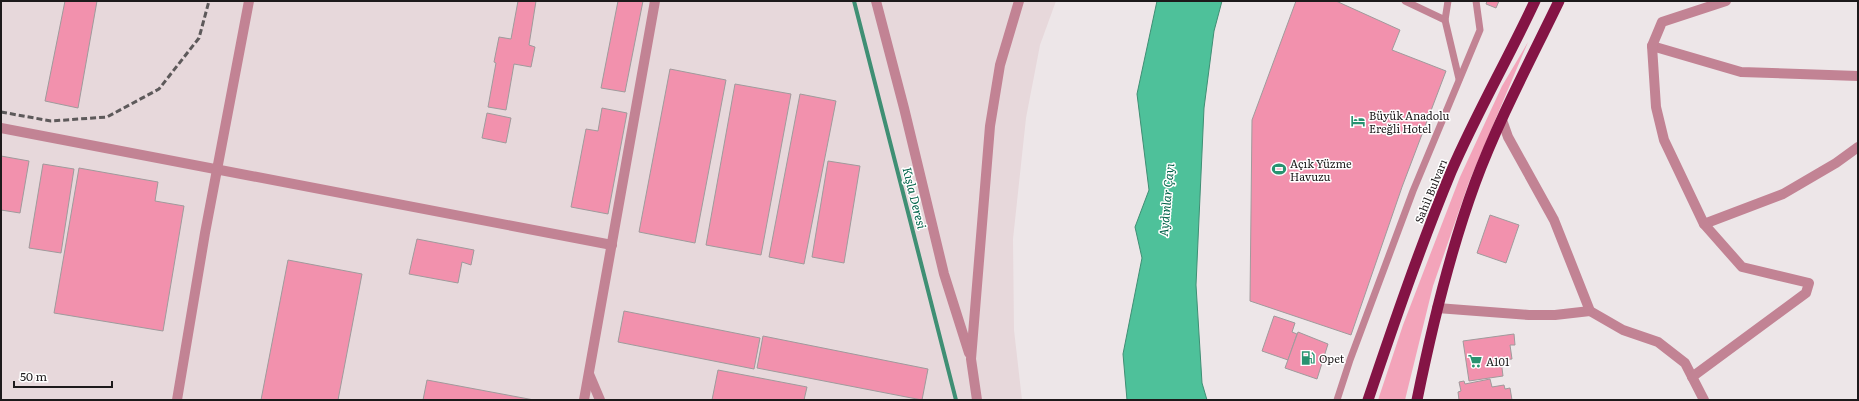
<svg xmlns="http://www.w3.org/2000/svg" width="1859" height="401" font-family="Literata,serif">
<rect width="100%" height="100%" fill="#ede6e8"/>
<path fill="#e7d8db" d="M1,1H1056L1040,45L1026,118L1013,239L1014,330L1022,400H1Z"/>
<path fill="#f3a4ba" d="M1528,42L1469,182L1433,286L1405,400H1378L1403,325L1460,177L1502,86Z"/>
<path fill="#4ec19a" stroke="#3f8f74" d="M1157,1H1222L1214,31L1204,108L1196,285L1202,383L1207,400H1127L1123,354L1142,258L1135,227L1149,190L1137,94Z"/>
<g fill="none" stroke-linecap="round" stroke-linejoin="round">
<path stroke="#3f8f74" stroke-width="4" d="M854,1L956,400"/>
</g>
<g fill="#f291ad" stroke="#a09a9c">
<path d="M65,1H97L78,108L45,101Z"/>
<path d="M518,1H536L529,45L535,47L531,67L514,64L506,110L488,107L496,63L494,62L499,37L511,39Z"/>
<path d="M618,1H643L625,92L601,88Z"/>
<path d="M1296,1H1336L1400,30L1392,50L1446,71L1402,187L1351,335L1250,301L1252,120Z"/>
<path d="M1487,1H1499L1496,8L1486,4Z"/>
<path d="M670,69L726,80L695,243L639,232Z"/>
<path d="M735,84L791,94L761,255L706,245Z"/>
<path d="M800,94L836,101L804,264L769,257Z"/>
<path d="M602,108L627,113L608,214L571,207L586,129L598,131Z"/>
<path d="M487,113L511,118L506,143L482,138Z"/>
<path d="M1,156L29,161L20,213L1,210Z"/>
<path d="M828,161L860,166L844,263L812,257Z"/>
<path d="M43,164L74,169L61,253L29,248Z"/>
<path d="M79,168L158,182L155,201L184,206L163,331L54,313Z"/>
<path d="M1490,215L1519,225L1506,263L1477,253Z"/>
<path d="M417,239L474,250L471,265L462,262L458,283L409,274Z"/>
<path d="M288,260L362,274L338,400H261Z"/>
<path d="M624,311L760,338L754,369L618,342Z"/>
<path d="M1274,316L1295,323L1292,332L1297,334L1288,360L1262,351Z"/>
<path d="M1298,332L1328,344L1317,379L1285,368Z"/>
<path d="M1514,334L1515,345H1510L1512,359L1501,360L1503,376L1469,381L1463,341Z"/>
<path d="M763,336L928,369L922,400L757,368Z"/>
<path d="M718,370L807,387L804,400H712Z"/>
<path d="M1490,379L1492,387L1504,385L1505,389L1510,388L1512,400H1459L1458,392L1461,391L1459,382L1464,381L1465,384Z"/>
<path d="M427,380L534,400H423Z"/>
</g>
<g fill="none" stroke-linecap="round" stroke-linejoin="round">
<g stroke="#c28394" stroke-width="7">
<path d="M1405,1L1445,20"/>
<path d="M1448,1L1445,20L1459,79"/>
<path d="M1337,400L1350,360L1413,191L1480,30L1476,1"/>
</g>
<g stroke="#c28394" stroke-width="10">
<path d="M876,1L904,108L944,274L969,353"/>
<path d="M1652,46L1741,72L1858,76"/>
<path d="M1502,120L1508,137L1554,220L1590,311L1623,330L1658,342L1685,363L1704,400"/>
<path d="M1,128L612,245"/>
<path d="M1704,224L1783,194L1836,163L1858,147"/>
<path d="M1437,308L1529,315H1555L1590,311"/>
<path d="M589,374L600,400"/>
<path d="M1692,377L1806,293L1809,283L1742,267L1704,224L1664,140L1656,107L1652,46L1662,22L1726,1"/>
<path d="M177,400L205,233L249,1"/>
<path d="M584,400L655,1"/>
<path d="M977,400L971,359L990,126L1000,65L1019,1"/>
</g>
<g stroke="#841445" stroke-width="11">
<path d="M1368,400C1394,323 1420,247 1451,172C1476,114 1508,59 1535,1"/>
<path d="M1417,400C1432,326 1449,254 1475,183C1498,121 1530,61 1559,1"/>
</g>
<path stroke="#5d595a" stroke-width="3" stroke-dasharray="6 3" stroke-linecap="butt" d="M1,112L51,121L107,117L159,89L199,38L209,1"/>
</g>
<defs>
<symbol id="hotel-bare" viewBox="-9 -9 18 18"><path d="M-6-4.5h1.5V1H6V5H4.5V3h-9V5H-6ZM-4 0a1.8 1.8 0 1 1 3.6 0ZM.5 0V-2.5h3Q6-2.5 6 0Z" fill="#289270" stroke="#fff" stroke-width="2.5" paint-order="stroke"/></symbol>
<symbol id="stadium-bare" viewBox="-9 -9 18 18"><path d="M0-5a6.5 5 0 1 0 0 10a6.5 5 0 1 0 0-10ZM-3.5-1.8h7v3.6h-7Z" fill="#289270" stroke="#fff" stroke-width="2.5" paint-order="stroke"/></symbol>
<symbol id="fuel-bare" viewBox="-9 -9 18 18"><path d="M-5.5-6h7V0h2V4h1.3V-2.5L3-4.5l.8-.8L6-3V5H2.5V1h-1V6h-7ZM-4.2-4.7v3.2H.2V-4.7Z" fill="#289270" stroke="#fff" stroke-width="2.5" paint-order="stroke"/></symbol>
<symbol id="supermarket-bare" viewBox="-9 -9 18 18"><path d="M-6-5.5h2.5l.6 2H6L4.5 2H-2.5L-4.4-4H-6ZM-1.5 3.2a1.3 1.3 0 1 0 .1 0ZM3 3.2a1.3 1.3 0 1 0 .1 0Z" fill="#289270" stroke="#fff" stroke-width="2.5" paint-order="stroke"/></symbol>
</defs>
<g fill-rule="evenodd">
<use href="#hotel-bare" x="1348" y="111" width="20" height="20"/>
<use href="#stadium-bare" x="1269" y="159" width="20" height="20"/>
<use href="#fuel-bare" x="1298" y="348" width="20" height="20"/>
<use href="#supermarket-bare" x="1465" y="351" width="20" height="20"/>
</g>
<g text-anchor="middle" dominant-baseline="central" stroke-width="3" stroke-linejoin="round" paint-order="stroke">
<g font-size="11" fill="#1d1a1b" stroke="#fff" text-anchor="start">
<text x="1369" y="115">Büyük Anadolu<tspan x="1369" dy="13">Ereğli Hotel</tspan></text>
<text x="1290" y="163">Açık Yüzme<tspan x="1290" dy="13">Havuzu</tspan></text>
<text x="1319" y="358">Opet</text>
<text x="1486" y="361">A101</text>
</g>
<g font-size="11" fill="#1d1a1b" stroke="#fff">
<text transform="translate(1430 191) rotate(-68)">Sahil Bulvarı</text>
</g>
<g font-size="12" font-style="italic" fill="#006248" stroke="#fff">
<text transform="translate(915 198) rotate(76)">Kışla Deresi</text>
<text transform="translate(1166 200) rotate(-85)">Aydınlar Çayı</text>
</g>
</g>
<rect width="1859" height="401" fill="none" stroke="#1d1a1b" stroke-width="4"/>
<path d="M14 381v6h98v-6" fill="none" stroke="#1d1a1b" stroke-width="2"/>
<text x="20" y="381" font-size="12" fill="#1d1a1b" stroke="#ffffff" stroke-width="3" paint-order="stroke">50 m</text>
</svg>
